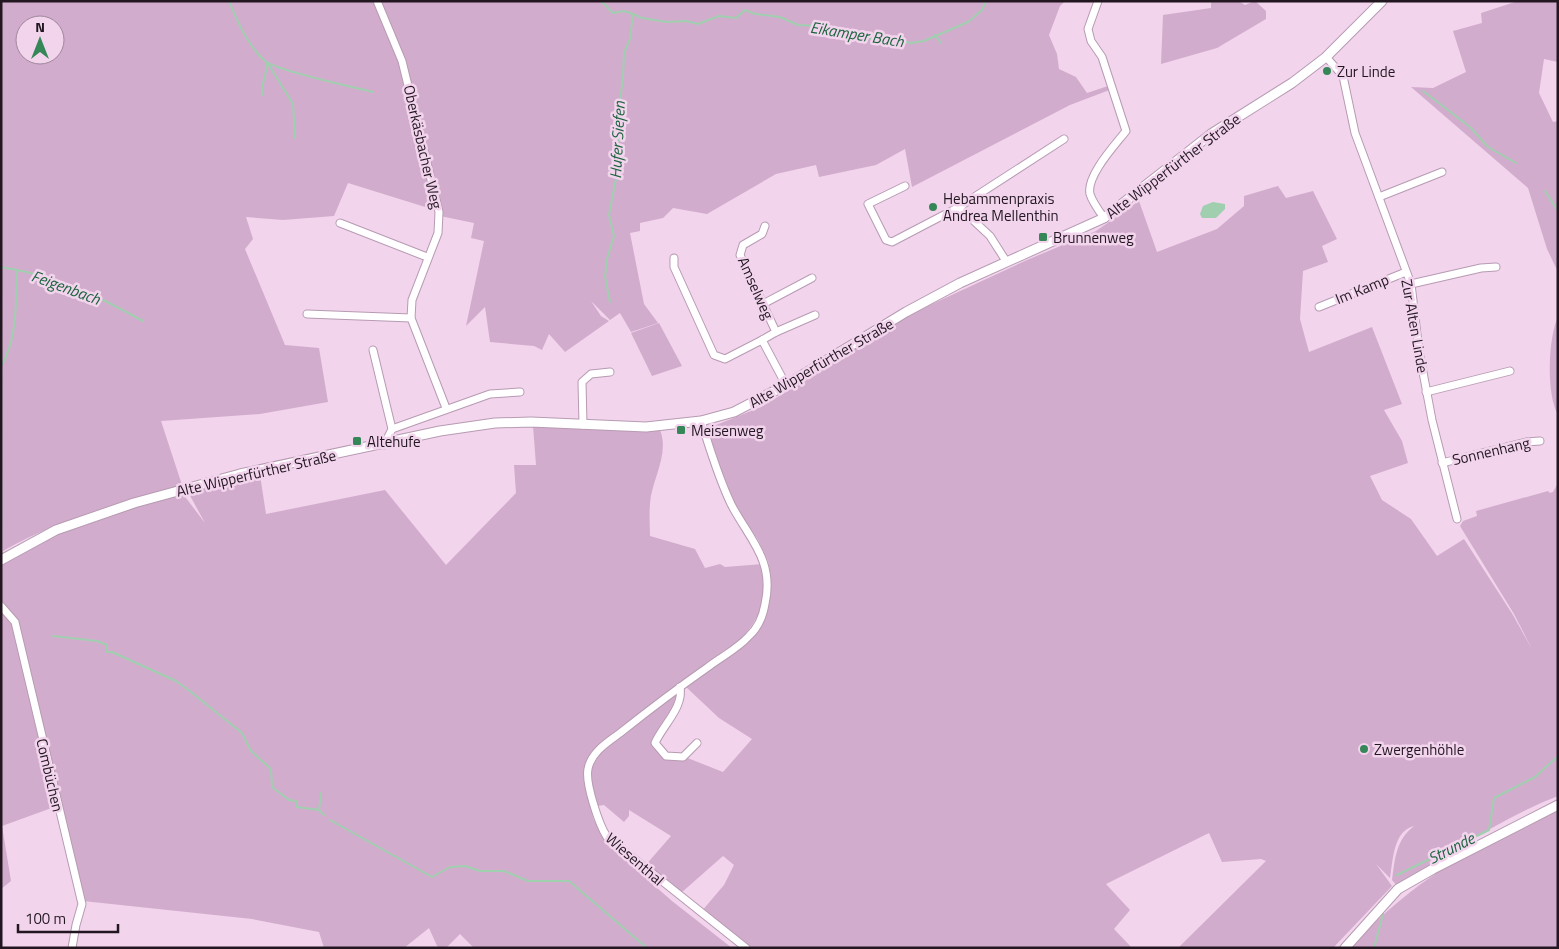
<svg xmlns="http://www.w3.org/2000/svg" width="1559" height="949" font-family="'Titillium Web',sans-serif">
<rect width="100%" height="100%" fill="#f2d4ed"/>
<g fill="#d2accc" fill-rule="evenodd">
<path d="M1,1H1065L1060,6L1049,35L1057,54L1059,69L1076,77L1087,93L1111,85L1112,89L1070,105L912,187L905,149L876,165L819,177L816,165L776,174L707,214L673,208L663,218L640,223V231L630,233L644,304L658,323L631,332L620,313L610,320L591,301L601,316L609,321L565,352L549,334L542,350L534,346L490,342L485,307L466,326L484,241L471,238L474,223L440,216L438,211L348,183L334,216L283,220L246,217L253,239L245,249L285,345L319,348L328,402L260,414L161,421L182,485C120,503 59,519 3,551ZM25,25H55V55H25Z"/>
<path d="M1211,1H1238L1245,5L1255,1L1266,11V19L1217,48L1161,64L1163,15L1211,8Z"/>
<path d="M1518,1H1558V62L1544,59L1539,93L1553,122L1558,121V272L1547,249L1528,188L1411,87L1433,88L1466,72L1453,31L1482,23L1481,13Z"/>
<path d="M1278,186L1286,198L1313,191L1337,239L1322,246L1328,262L1303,271L1300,319L1309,352L1372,327L1402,404L1384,410L1402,441L1408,463L1370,476L1382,500L1411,519L1437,556L1464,539L1513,615L1533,651L1514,614L1460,526L1463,521L1477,516L1476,511L1548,491L1550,493L1553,492L1558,483V796C1501,818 1448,854 1398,887L1392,880C1395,858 1396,840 1414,826C1393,831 1393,861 1390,878L1376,864L1392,886L1333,948H1178L1266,861L1261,859L1222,862L1209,833L1106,884L1130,910L1114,929L1132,948H750L701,912L724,885L734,865L723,856L681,893L644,867L671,836L629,810V816L624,822L604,805L592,807L593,818L607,844L672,901L732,948H474L460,934L446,948H438L429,928L404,948H324L319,932L252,919L83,901L18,625L1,603V566C56,527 120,512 183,494L205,523L188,492L260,475L266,514L385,490L446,565L516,493L514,465H536L533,426L660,430C670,454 651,481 650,504C649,515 650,526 650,536L695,549L705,568L720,564L725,567L763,564C774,632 725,650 680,686L681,695L654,743L665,757H685L723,772L752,739L719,718L686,687L761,624L769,603L771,577L768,561L758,540L734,504L721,478L709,433L711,427L761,407L915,312L1027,260L1096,231L1139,201L1157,252L1217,229L1244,206V196Z"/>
<path d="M1558,317V415C1546,394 1548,338 1558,317Z"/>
<path d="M659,323L682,366L652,376L631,333Z"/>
<path d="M1,608L14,625L57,806L2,826L11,881L1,889Z"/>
<path d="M1558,811V948H1350C1407,885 1479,841 1558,811Z"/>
</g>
<path fill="#a0cfb0" d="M1213,202L1225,204V209L1216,218H1202L1200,214L1203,206Z"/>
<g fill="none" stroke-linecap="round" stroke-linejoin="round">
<g stroke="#a0cfb0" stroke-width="2">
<path d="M229,1C237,21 248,46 265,61C277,71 353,87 373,92"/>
<path d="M601,1L613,13L624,11L633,14L630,39L624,53L623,77L618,118L619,163L609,215L614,236L607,259L605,277L610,302"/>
<path d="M633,14L642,18L667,22L686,21L698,24L719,16L736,18L745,10L755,14L780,17L798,25L819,26L832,34L844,31L878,41L883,37L911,43L924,41L968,22L982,10L986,1"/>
<path d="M935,35L941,43"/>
<path d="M267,62L293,104L295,138"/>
<path d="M1423,91L1470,127L1488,147L1516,163"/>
<path d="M262,95C261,84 267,74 267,63"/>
<path d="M1545,191L1558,211"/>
<path d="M1,267C57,276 94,294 143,321"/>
<path d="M1,366C17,341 16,302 17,272L15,269"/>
<path d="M53,636L97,641L107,645V652H112L176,681L191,692L242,733L251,751L271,769L272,787L289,800L296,801L297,807L319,810L324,815"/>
<path d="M319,810L321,793"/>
<path d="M330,820L432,877L450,867L465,866L480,871H504L528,881H569L647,948"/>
<path d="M1397,875L1489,830L1494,798L1535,777L1558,756"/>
<path d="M1374,948L1383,914"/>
</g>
<defs>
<g id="minor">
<path d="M377,1L402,61L439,212L438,233L412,300L411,318L446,408"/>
<path d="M1098,1L1088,29L1091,41L1102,57L1126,131C1115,145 1086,176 1090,194C1092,201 1099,211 1104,218"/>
<path d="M1326,57L1343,76L1355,133L1411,284L1419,351L1432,420L1457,519"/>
<path d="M905,186L868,204L886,240L892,242L959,207L990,236L1006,261"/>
<path d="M1379,197L1442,172"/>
<path d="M959,207L1064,139"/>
<path d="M340,223L427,257"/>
<path d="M765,226L762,234L743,245L740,255L776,332"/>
<path d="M674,258V267L714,355L725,359L762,340L786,385"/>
<path d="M1411,284L1481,268L1496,267"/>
<path d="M763,304L812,278"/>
<path d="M1319,307L1406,272"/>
<path d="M307,314L411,318"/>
<path d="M762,340L776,332L815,315"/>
<path d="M373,350L392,429"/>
<path d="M1426,392L1510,371"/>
<path d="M701,421C710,449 718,477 731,504C749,539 775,560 765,604C763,616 757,629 748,637C737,649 721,657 708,667C678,688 649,710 620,733C608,742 591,752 588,769C585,783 599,825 607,837L746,948"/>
<path d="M583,425L582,382L591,374L610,372"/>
<path d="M384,445L392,429L490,394L520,392"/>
<path d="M1442,463L1526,442L1540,441"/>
<path d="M1,606L15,622L82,904L76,925L72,948"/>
<path d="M680,687C684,707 663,725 655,743L666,756L683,757L697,743"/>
</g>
<g id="major">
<path d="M1,560L56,530L134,503L240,474L440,431L495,423L531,422L646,427L701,421L734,412L786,385L906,312L960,283L1104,218L1211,134L1292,83L1326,57L1382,1"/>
<path d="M1345,948L1398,889L1433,869L1558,805"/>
</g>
</defs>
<use href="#minor" stroke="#b79bb2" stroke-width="9"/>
<use href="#major" stroke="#b79bb2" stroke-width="11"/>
<use href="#minor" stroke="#fff" stroke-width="7"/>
<use href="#major" stroke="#fff" stroke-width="9"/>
</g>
<g fill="#368758" stroke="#f2d4ed" stroke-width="2">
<circle cx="1327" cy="71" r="5"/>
<circle cx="933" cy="207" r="5"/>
<rect x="1038" y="232" width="10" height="10" rx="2.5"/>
<rect x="676" y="425" width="10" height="10" rx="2.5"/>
<rect x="352" y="436" width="10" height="10" rx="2.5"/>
<circle cx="1364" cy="749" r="5"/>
</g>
<g text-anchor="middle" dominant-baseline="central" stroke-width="5" stroke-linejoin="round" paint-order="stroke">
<g font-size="15" fill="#221720" stroke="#f2d4ed" text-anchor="start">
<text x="1337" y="71">Zur Linde</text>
<text x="943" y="198">Hebammenpraxis<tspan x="943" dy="17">Andrea Mellenthin</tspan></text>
<text x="1053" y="237">Brunnenweg</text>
<text x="691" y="430">Meisenweg</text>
<text x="367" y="441">Altehufe</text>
<text x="1374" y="749">Zwergenhöhle</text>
</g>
<g font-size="15" fill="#221720" stroke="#f2d4ed">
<text transform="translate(423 147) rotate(77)">Oberkäsbacher Weg</text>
<text transform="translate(1173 166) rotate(-37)">Alte Wipperfürther Straße</text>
<text transform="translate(756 288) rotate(66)">Amselweg</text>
<text transform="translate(1362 289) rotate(-22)">Im Kamp</text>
<text transform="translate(1415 326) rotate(80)">Zur Alten Linde</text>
<text transform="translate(821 363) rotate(-30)">Alte Wipperfürther Straße</text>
<text transform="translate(1491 451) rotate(-13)">Sonnenhang</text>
<text transform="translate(256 473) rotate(-13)">Alte Wipperfürther Straße</text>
<text transform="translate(50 775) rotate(77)">Combüchen</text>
<text transform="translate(635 859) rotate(41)">Wiesenthal</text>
</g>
<g font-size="16" font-style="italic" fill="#1b643d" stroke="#f2d4ed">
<text transform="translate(857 34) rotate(9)">Eikamper Bach</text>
<text transform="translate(617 140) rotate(-87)">Hufer Siefen</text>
<text transform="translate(66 287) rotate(20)">Feigenbach</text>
<text transform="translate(1451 848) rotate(-27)">Strunde</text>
</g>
</g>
<rect width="1559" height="949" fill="none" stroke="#221720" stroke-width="5"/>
<g transform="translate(40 40)"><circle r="24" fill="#f2d4ed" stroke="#9f889b"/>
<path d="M0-4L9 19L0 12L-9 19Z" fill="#368758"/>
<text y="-8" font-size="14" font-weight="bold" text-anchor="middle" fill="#221720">N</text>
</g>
<path d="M18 924v8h100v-8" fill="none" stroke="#221720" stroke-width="2.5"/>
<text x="25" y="924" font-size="15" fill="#221720" stroke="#f2d4ed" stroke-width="4" paint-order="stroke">100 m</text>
</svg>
